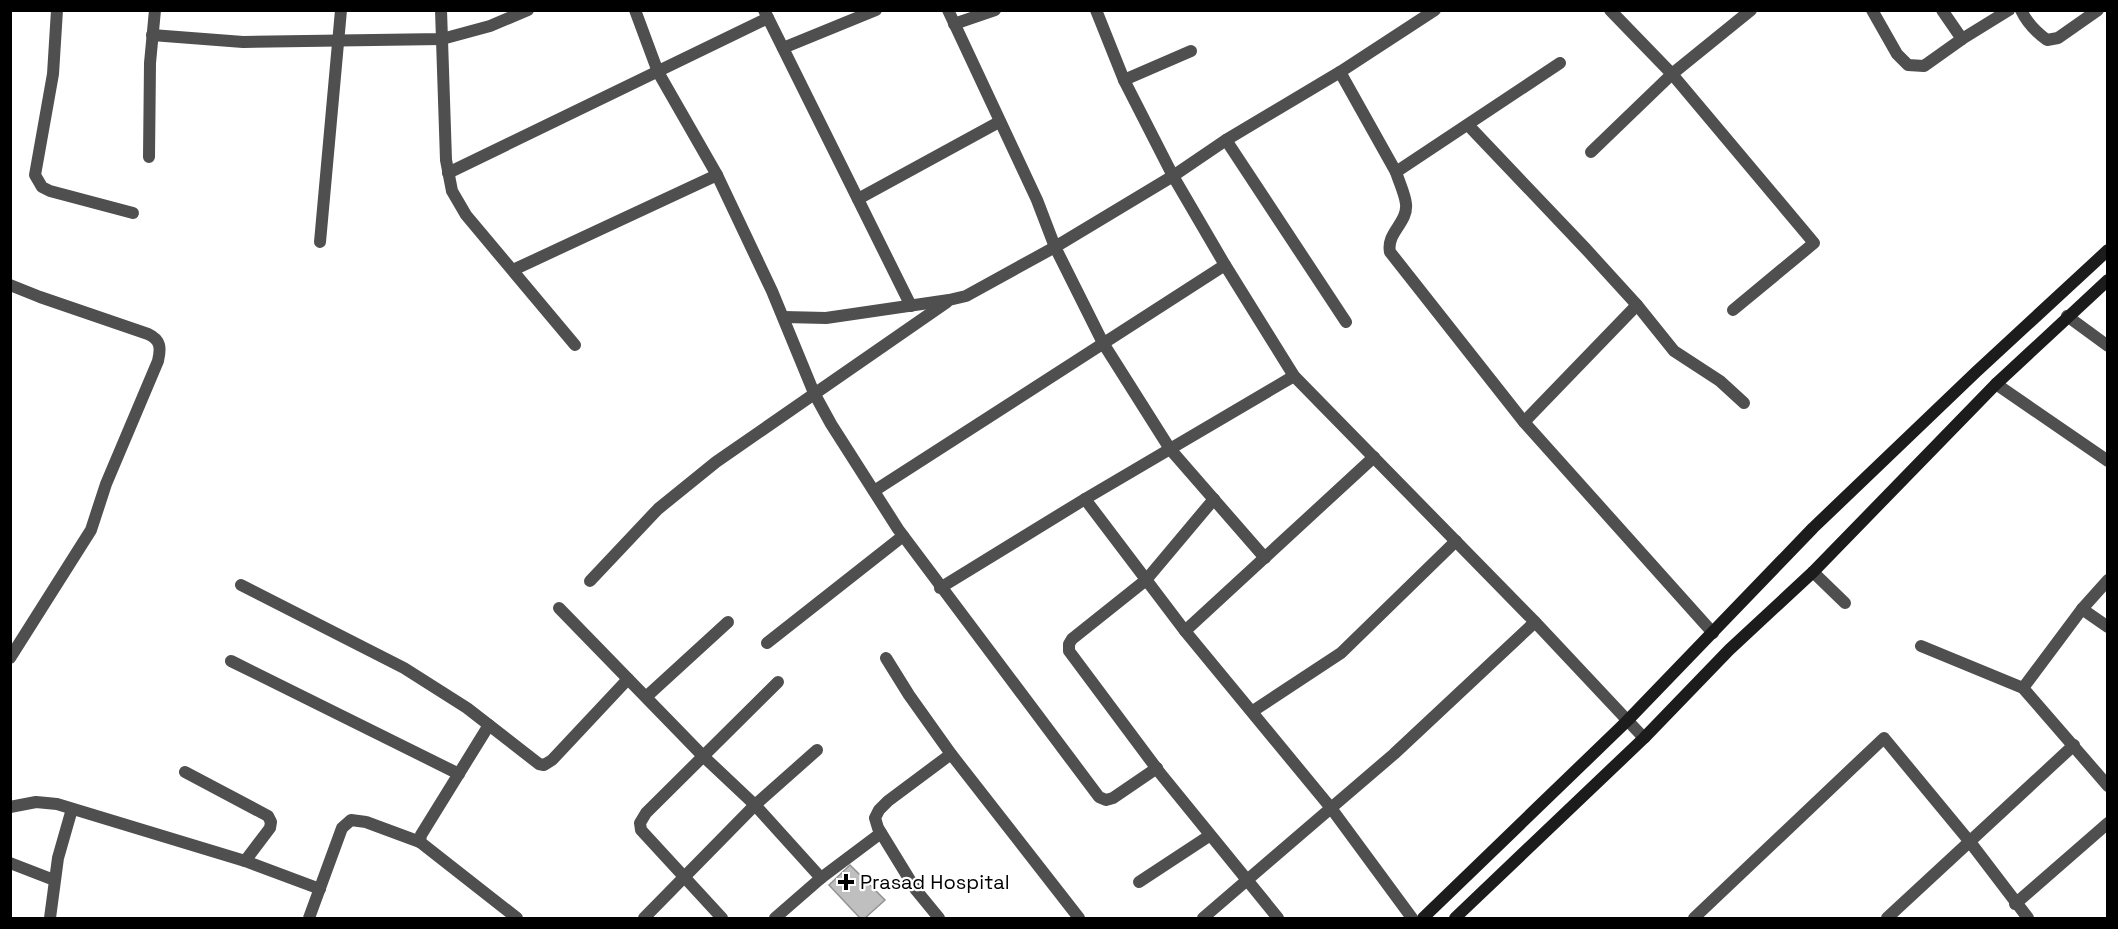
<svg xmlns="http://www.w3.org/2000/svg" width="2118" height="929" font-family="'Space Grotesk',sans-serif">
<rect width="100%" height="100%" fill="#fff"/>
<path fill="#bfbfbf" stroke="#939393" stroke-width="1.5" d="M850,865L885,900L865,918H860L829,885Z"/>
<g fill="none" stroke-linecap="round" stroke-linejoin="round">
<g stroke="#4f4f4f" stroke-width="12">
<path d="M57,10L53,74L35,175L42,187L50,191L133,213"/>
<path d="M441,10L446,160L452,191L466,215L575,345"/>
<path d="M635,10L658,72L717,175L772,291L814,393L831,424L898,529L1099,797L1106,800L1113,798L1157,768"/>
<path d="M948,10L1037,200L1055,247L1103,343L1170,449L1265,558"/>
<path d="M1096,10L1124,80L1173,176L1225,265L1294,376L1535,622L1644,738"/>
<path d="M1872,10L1897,54L1908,65L1924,66L1962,39L2009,10"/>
<path d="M1942,10L1962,39"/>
<path d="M2021,10C2027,23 2036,32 2047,40L2058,38L2098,10"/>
<path d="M768,18L911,306"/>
<path d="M954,24L995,10"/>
<path d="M152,35L243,42L442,39L490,26L528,10"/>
<path d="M783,48L876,10"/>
<path d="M1340,72L1396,172L1560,63"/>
<path d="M1124,80L1191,51"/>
<path d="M1468,125L1585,248L1637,305L1674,351L1720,381L1744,403"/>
<path d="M1226,140L1346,322"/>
<path d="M1591,152L1672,74L1610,10"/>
<path d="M149,157L150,63L155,10"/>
<path d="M1396,172C1399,182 1405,194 1406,204C1408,223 1386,233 1390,252L1524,422L1713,633"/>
<path d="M448,173L768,18L764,10"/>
<path d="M858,199L999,122"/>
<path d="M320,242L341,10"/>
<path d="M513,270L717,175"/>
<path d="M10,285L40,297L148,334C161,340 161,348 158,361L106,484L91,530L10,658"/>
<path d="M1733,310L1814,243L1672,74L1751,10"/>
<path d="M2067,316L2108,346"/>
<path d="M784,317L826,318L949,300L966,296L1055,247L1173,176L1226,140L1340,72L1435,10"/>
<path d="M1996,384L2108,461"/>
<path d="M1524,422L1637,305"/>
<path d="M874,491L1225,265"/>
<path d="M1085,499L1185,631"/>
<path d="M1214,499L1146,580L1072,639L1069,644V651L1160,773L1278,918"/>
<path d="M1813,572L1845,603"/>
<path d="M590,581L658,509L716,462L947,302"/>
<path d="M241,585L404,668L467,708L539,764L544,765L552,760L628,679"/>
<path d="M940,588L1085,499L1294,376"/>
<path d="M559,608L703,756L755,805L821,878"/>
<path d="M2082,609L2108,627"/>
<path d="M767,643L903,536"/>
<path d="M1921,646L2023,688L2108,786"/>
<path d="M886,658L909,695L951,754L1079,918"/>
<path d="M231,661L459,774"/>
<path d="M2023,688L2082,609L2108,580"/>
<path d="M646,697L728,622"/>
<path d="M1253,711L1341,653L1456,541"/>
<path d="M489,725L421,835L420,842L517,918"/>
<path d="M185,772L268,816L271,822L270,828L245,861"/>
<path d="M10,807L36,802L57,804L245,861L320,889"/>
<path d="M10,863L54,880"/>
<path d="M1139,882L1209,836"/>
<path d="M2015,904L2108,823"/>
<path d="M50,918L58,858L72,809"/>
<path d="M309,918L342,828L351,820L366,822L420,842"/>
<path d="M644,918L755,805L817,750"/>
<path d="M722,918L641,830L640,823L646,813L778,682"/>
<path d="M775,918L821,878L881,833"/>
<path d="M939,918L916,890L878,828L875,818L879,810L888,801L951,754"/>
<path d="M1203,918L1331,808L1185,631L1374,457"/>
<path d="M1412,918L1331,808L1394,754L1535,622"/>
<path d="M1694,918L1884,738L1970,842L2028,918"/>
<path d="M1887,918L2074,745"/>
</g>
<g stroke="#1c1c1c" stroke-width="12">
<path d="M1423,918L1627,721L1813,528L1976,372L2108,250"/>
<path d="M1455,918L1644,738L1729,650L1813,572L1996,384L2108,280"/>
</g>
</g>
<path fill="#000" stroke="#fff" stroke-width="2" d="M843 873h6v6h6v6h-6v6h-6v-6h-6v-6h6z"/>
<g text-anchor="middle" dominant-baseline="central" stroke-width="4.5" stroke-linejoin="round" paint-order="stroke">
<g font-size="20" fill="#000" stroke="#fff" text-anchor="start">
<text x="860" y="882">Prasad Hospital</text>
</g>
</g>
<rect width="2118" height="929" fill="none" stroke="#000000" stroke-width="24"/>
</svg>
